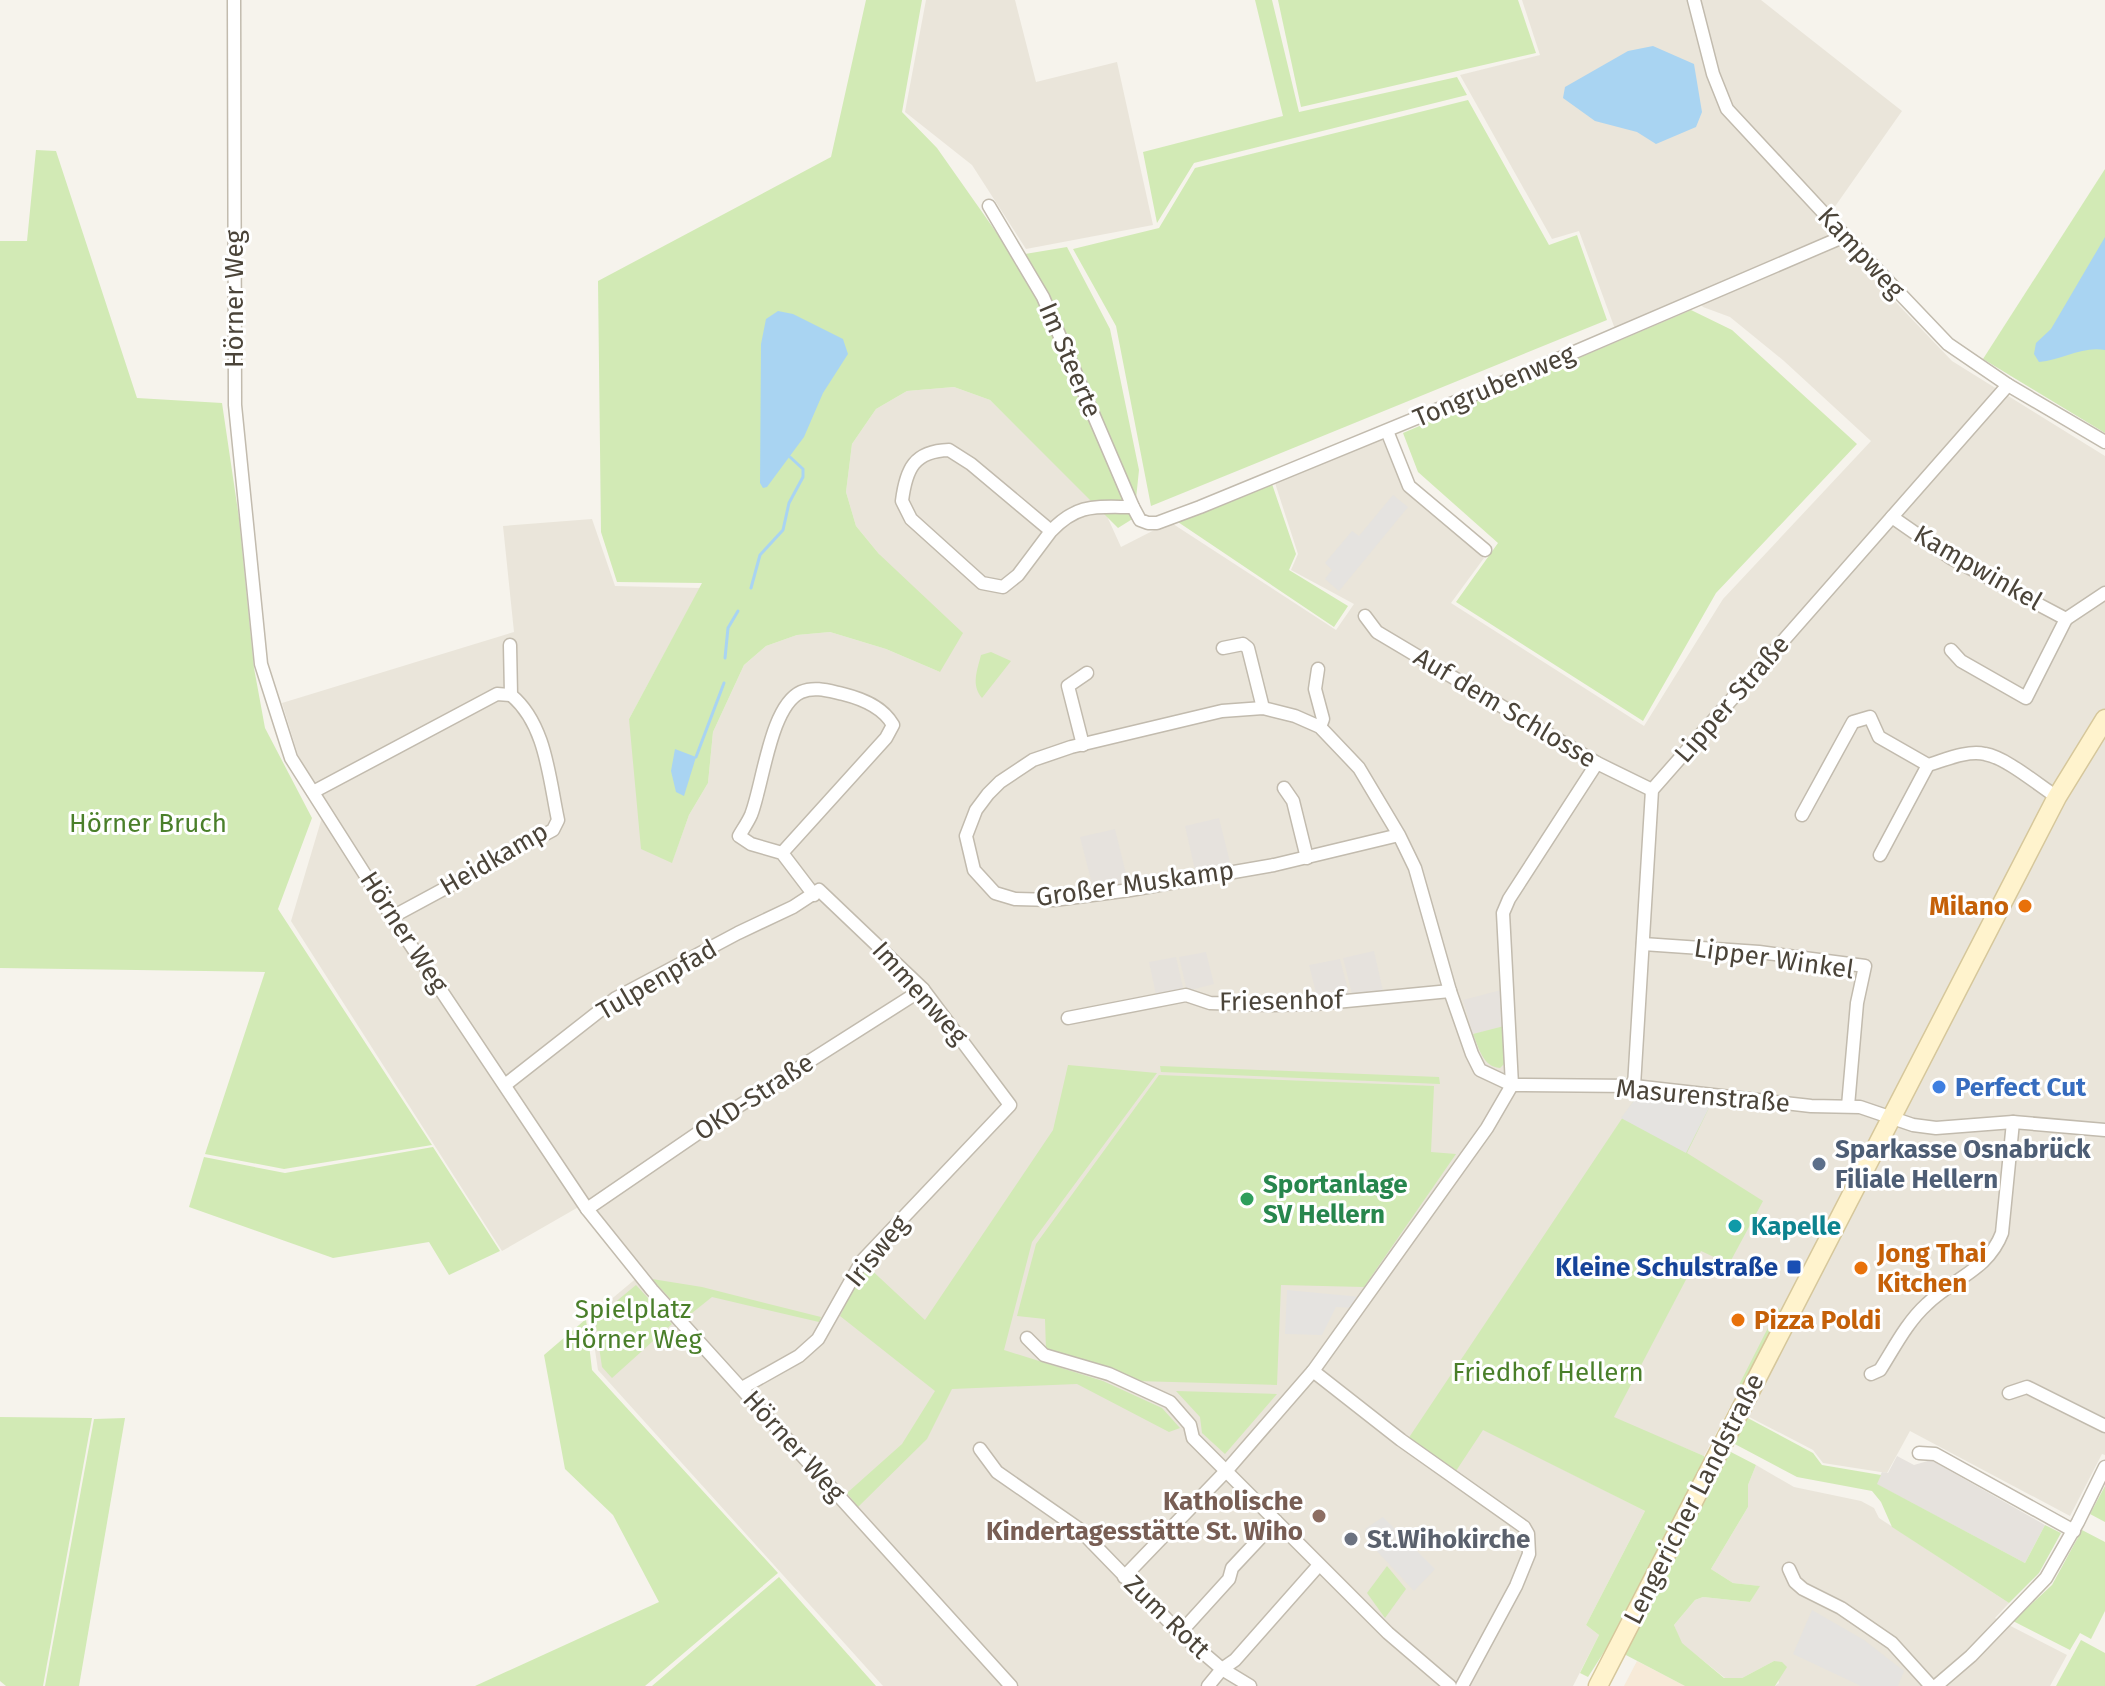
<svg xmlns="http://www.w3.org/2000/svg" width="2105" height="1686" font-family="'Fira Sans',sans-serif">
<rect width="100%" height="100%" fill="#f6f3ec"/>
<g fill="#eae5da">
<path d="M926,0H1015L1036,82L1117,62L1153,225L1026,249L972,165L905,112Z"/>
<path d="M1522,0H1761L1902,111L1822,225L1952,361L2105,456V1455L2102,1454L2070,1516L1910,1431L1887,1473L1823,1463L1813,1450L1730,1407L1704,1456L1613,1418L1701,1250L1686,1153L1710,1106L1483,1429L1645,1511L1586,1625L1599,1635L1573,1686H883L598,1370L590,1317L645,1271L589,1201L502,1251L291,921L326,804L298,755L282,703L514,632L503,526L592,519L615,586L700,588L629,719L672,862L689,815L708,783L713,732L744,665L766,646L797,635L830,632L886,649L940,672L879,554L856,526L846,492L852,444L876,409L907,391L954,387L990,400L1106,514L1121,547L1170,522L1336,630L1354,604L1291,570L1298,554L1275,483L1382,439L1404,491L1484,558L1451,603L1644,726L1723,599L1871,441L1784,361L1730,317L1703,307L1694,296L1615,329L1579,231L1552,239L1460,75L1540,55Z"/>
<path d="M1756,1465L1794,1487L1861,1501L1874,1508L1879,1518L2009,1603L1995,1618L2067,1655L2050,1686H1775L1779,1683L1774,1661L1742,1678H1725L1681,1643L1674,1625L1695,1600L1703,1597L1750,1602L1759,1586L1733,1583L1711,1569L1748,1507V1485Z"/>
</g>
<path fill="#f7ead8" d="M1637,1661L1685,1686H1624Z"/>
<g fill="#e6e2dd">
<path d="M1219,818L1230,862L1195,870L1185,826Z"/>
<path d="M1115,829L1128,882L1093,888L1080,837Z"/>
<path d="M1374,951L1383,991L1352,994L1343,958Z"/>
<path d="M1206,952L1214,984L1187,991L1179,957Z"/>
<path d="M1176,957L1184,992L1157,999L1149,962Z"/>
<path d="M1340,959L1349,994L1317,997L1309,965Z"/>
<path d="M1501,990L1504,1026L1473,1034L1463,1000Z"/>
<path d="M1897,1456L1914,1465L1931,1460L2045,1525L2025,1563L1876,1484L1882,1472L1888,1473Z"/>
</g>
<g fill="#d2eab5">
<path d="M866,0H922L902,112L937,148L1013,256L1067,247L1110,329L1139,470L1134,518L1118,528L990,400L954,387L907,391L876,409L852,444L846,492L856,526L879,554L963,633L940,672L886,649L830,632L797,635L766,646L744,665L713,732L708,783L689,815L672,863L641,849L629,719L702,583L617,582L601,532L598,281L831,157Z"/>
<path d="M1255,0H1272L1299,112L1457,77L1467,95L1194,163L1157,223L1143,152L1283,116Z"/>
<path d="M1278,0H1518L1536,53L1301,107Z"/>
<path d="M1468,100L1549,245L1577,235L1607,320L1151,506L1116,326L1073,249L1159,228L1195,168Z"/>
<path d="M36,150L56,151L137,398L222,403L239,518L254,668L265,728L312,818L278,909L432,1145L284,1169L205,1154L265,972L0,968V241H27Z"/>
<path d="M2105,169V433L1983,359Z"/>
<path d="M1691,310L1732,330L1857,444L1716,593L1643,721L1456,602L1498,543L1418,472L1403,433Z"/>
<path d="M1272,484L1296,554L1289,570L1348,606L1334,627L1175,520Z"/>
<path d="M991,652L1011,661L982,698C971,685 977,671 981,655Z"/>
<path d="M1504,1026L1505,1063L1500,1068C1483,1067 1479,1048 1473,1034Z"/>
<path d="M1068,1065L1157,1073L1032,1242L1004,1350L1103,1381L1162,1408L1180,1428L1169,1432L1077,1384L952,1389L927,1439L858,1507L847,1493L902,1444L935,1391L840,1316L865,1264L925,1320L1053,1130Z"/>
<path d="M1160,1066L1439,1077L1440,1084L1161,1072Z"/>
<path d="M1159,1075L1434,1086L1431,1152L1456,1154L1364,1287L1281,1285L1277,1385L1136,1381L1046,1351L1045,1319L1017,1316L1036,1244Z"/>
<path d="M1635,1099L1710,1106L1687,1153L1763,1201L1729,1264L1701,1251L1614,1417L1704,1456L1706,1464L1625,1619L1588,1677L1580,1673L1599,1635L1586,1625L1645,1511L1483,1430L1456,1471L1408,1439Z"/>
<path d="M433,1147L500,1251L449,1275L429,1242L333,1258L189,1207L204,1157L285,1173Z"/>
<path d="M652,1279L702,1287L821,1317L819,1322L712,1297L687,1317Z"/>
<path d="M636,1285L672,1324L612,1378L602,1367L595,1319Z"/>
<path d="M1778,1308L1783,1313L1746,1387L1739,1385Z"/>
<path d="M586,1319L592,1370L778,1573L645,1686H475L659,1602L613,1515L565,1469L544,1355Z"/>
<path d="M1176,1391L1277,1394L1225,1454L1202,1433L1200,1417Z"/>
<path d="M1744,1416L1813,1453L1822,1465L1881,1475L1877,1484L2025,1563L2045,1525L2061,1533L2039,1573L2009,1603L1892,1527L1881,1502L1872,1491L1797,1477L1731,1442Z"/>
<path d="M0,1417L92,1418L43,1686H6L0,1681Z"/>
<path d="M125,1418L79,1686H45L94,1419Z"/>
<path d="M1727,1450L1756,1465L1748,1485V1507L1711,1569L1733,1583L1760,1586L1750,1602L1703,1597L1695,1600L1674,1625L1682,1643L1724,1678H1742L1774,1661L1782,1662L1787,1667L1775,1686H1685L1624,1654Z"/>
<path d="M2105,1486V1522L2090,1514Z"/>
<path d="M2082,1530L2105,1542V1611L2091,1639L2080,1633L2070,1650L2013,1621L2052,1585Z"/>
<path d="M1387,1566L1406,1589L1385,1618L1367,1593Z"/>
<path d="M779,1577L876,1686H652Z"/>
<path d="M2081,1640L2105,1653V1686H2056Z"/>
</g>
<g fill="#e5e3e0">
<path d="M1393,495L1408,507L1339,591L1325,579L1332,570L1325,563L1352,531L1359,536Z"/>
<path d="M1635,1099L1710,1106L1686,1153L1621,1118Z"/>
<path d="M1287,1290L1361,1297L1354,1308L1336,1307L1322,1335L1285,1334Z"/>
<path d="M1383,1517L1435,1569L1414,1591L1376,1550L1365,1529Z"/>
<path d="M1812,1610L1864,1640L1904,1671L1898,1686H1861L1793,1654Z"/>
</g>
<g fill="#a9d4f2">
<path d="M1653,46L1694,64L1702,112L1696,127L1656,144L1637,132L1595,121L1563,98L1565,87L1628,51Z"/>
<path d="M2105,237V350C2082,346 2062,360 2039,362L2034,354L2036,343L2051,329Z"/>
<path d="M778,311L793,314L843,339L848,354L823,393L804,437L767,487L763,488L760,483L761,344L766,319Z"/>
<path d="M675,749L696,757L684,796L676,792L671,771Z"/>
</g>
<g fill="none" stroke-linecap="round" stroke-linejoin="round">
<g stroke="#a9d4f2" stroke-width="3">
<path d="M751,588L760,555L783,530L789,503L803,477V469L790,457"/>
<path d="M725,658L728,628L738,611"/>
<path d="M696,757L724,683"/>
</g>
<defs>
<g id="street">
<path d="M234,0L235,405L261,664L291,758L392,917L587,1209L652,1290L1011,1686"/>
<path d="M1694,0L1713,74L1727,109L1845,236L1948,344L2008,385L2105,442"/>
<path d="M989,206L1043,297L1133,507L1140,520L1148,523H1157L1200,507L1514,378L1845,236"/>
<path d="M1387,431L1409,486L1485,550"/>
<path d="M1892,517L1951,558L2066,619L2105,593"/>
<path d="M1051,531L1018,575L1003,587L982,583L911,519L902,501C906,469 914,451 949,450L971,464L1051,531C1078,503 1095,507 1133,507"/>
<path d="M1365,616L1377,632L1597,763L1652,790"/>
<path d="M1223,648L1243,644L1248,648L1263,708"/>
<path d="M1951,650L1961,661L2026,698L2066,619"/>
<path d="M1318,669L1315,689L1323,719L1320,727"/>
<path d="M1083,745L1068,686L1087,673"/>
<path d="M1284,788L1293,801L1307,858"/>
<path d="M313,792L497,694L511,695"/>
<path d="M1802,815L1853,722L1870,717L1879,737L1928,765C1945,760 1967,750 1985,754C2007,758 2038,785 2057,797"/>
<path d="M1399,835L1274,865L1130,890L1054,900L1015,899L995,893L974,870L966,836L976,810L988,794L1000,782L1033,760L1071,747L1222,711L1263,708L1295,716L1320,727L1359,768L1399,835L1415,868L1450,991L1472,1054L1480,1070L1512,1085L1634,1086L1811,1106L1860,1107L1913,1125L1936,1128L2013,1122L2105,1130"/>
<path d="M782,853L886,738L893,725C883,707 863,699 843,694C829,691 815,686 801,692C770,706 763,785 751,815C748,822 743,829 739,836L751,844L782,853L814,895"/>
<path d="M1880,855L1928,765"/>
<path d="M392,917L553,830L558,820C549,778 546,724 511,695L510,645"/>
<path d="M1643,944L1759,952L1865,966L1857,1003L1848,1106"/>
<path d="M1068,1018L1186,995L1210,1003L1271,1005L1315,1004L1450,991"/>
<path d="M505,1085L616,998L738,933L793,907L819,890L923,989L1010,1105L862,1261L818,1339L799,1356L742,1388"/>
<path d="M1512,1085L1503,913L1509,899L1597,763"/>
<path d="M1634,1086L1652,790L2008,385"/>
<path d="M587,1209L720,1118L923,989"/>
<path d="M1027,1338L1044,1355L1109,1374L1170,1402L1190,1425L1193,1438L1388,1633L1450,1686"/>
<path d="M1313,1371L1401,1440L1524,1527L1528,1534L1529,1554L1516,1586L1462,1686"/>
<path d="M1871,1374L1880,1370C1894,1348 1907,1322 1927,1304C1954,1278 1988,1270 2002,1233L2013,1122"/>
<path d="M2009,1393L2027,1387L2105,1426"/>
<path d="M980,1449L997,1472L1079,1529L1180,1633L1222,1669L1250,1686"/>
<path d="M1919,1453L1935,1454L2074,1531"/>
<path d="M1789,1569L1795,1582L1803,1589L1841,1608L1892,1643L1931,1686"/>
<path d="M1124,1577L1227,1470L1313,1371L1487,1128L1512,1085"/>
<path d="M1180,1633L1229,1579L1232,1568L1276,1521"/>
<path d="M1208,1686L1222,1669L1235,1660L1319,1565"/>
<path d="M1936,1686L1971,1656L2046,1578L2078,1522L2105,1467"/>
</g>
<path id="secondary" d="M1598,1686L2057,797L2105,719"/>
</defs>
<use href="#street" stroke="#c2bbae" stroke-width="15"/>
<use href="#secondary" stroke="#d6c79b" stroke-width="21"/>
<use href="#street" stroke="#fff" stroke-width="12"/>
<use href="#secondary" stroke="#fff3cd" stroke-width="18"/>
</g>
<g fill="#e8710a" stroke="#fff" stroke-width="3">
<circle cx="2025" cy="906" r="8"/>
<circle cx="1861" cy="1268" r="8"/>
<circle cx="1738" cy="1320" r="8"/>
</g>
<circle fill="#3f7fe0" stroke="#fff" stroke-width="3" cx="1939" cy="1087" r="8"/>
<circle fill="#5c6f8a" stroke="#fff" stroke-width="3" cx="1819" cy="1164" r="8"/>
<circle fill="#2e9e5b" stroke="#fff" stroke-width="3" cx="1247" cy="1199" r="8"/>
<circle fill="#0f9aa8" stroke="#fff" stroke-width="3" cx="1735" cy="1226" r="8"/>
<rect fill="#1a4fb4" stroke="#fff" stroke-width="3" x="1786" y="1259" width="16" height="16" rx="4"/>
<circle fill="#8d6e63" stroke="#fff" stroke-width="3" cx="1319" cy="1516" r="8"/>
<circle fill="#6b7280" stroke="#fff" stroke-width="3" cx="1351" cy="1539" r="8"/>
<g text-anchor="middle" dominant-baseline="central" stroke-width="6" stroke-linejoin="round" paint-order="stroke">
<g font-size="26" fill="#4b4439" stroke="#fff">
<text transform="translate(1861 253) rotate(47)">Kampweg</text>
<text transform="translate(234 299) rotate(-90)">Hörner Weg</text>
<text transform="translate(1070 360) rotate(67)">Im Steerte</text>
<text transform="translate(1494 386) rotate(-23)">Tongrubenweg</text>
<text transform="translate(1978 568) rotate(30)">Kampwinkel</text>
<text transform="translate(1732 699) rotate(-49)">Lipper Straße</text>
<text transform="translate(1505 708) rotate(31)">Auf dem Schlosse</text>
<text transform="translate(494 859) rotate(-30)">Heidkamp</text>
<text transform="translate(1135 884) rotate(-8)">Großer Muskamp</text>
<text transform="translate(404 932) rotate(57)">Hörner Weg</text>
<text transform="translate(1774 959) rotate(8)">Lipper Winkel</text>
<text transform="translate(657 980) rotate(-30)">Tulpenpfad</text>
<text transform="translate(920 993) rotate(48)">Immenweg</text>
<text transform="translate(1281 1001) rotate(-1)">Friesenhof</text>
<text transform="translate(1703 1096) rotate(5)">Masurenstraße</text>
<text transform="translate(754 1097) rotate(-33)">OKD-Straße</text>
<text transform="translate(877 1251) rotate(-51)">Irisweg</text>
<text transform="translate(794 1446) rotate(48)">Hörner Weg</text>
<text transform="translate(1694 1499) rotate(-63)">Lengericher Landstraße</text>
<text transform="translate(1167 1617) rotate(44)">Zum Rott</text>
</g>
<g font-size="26" fill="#4a7f2a" stroke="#fff">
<text x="148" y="823">Hörner Bruch</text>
<text x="633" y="1309">Spielplatz<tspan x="633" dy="30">Hörner Weg</tspan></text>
<text x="1548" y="1372">Friedhof Hellern</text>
</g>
<g font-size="26" font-weight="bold" fill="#c56008" stroke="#fff" text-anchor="start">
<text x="2009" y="906" text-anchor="end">Milano</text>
<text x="1877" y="1253">Jong Thai<tspan x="1877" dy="30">Kitchen</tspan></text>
<text x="1754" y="1320">Pizza Poldi</text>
</g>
<g font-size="26" font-weight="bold" fill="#366cbe" stroke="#fff" text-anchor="start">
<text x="1955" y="1087">Perfect Cut</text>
</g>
<g font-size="26" font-weight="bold" fill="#4e5e75" stroke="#fff" text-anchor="start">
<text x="1835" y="1149">Sparkasse Osnabrück<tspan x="1835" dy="30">Filiale Hellern</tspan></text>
</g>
<g font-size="26" font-weight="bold" fill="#27864d" stroke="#fff" text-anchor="start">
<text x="1263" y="1184">Sportanlage<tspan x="1263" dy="30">SV Hellern</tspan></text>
</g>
<g font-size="26" font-weight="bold" fill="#0d838f" stroke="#fff" text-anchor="start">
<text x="1751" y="1226">Kapelle</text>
</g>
<g font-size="26" font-weight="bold" fill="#164399" stroke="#fff" text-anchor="end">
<text x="1778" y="1267">Kleine Schulstraße</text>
</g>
<g font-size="26" font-weight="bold" fill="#785e54" stroke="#fff" text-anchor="end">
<text x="1303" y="1501">Katholische<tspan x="1303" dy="30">Kindertagesstätte St. Wiho</tspan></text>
</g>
<g font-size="26" font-weight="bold" fill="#5b616d" stroke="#fff" text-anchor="start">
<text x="1367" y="1539">St.Wihokirche</text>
</g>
</g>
</svg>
